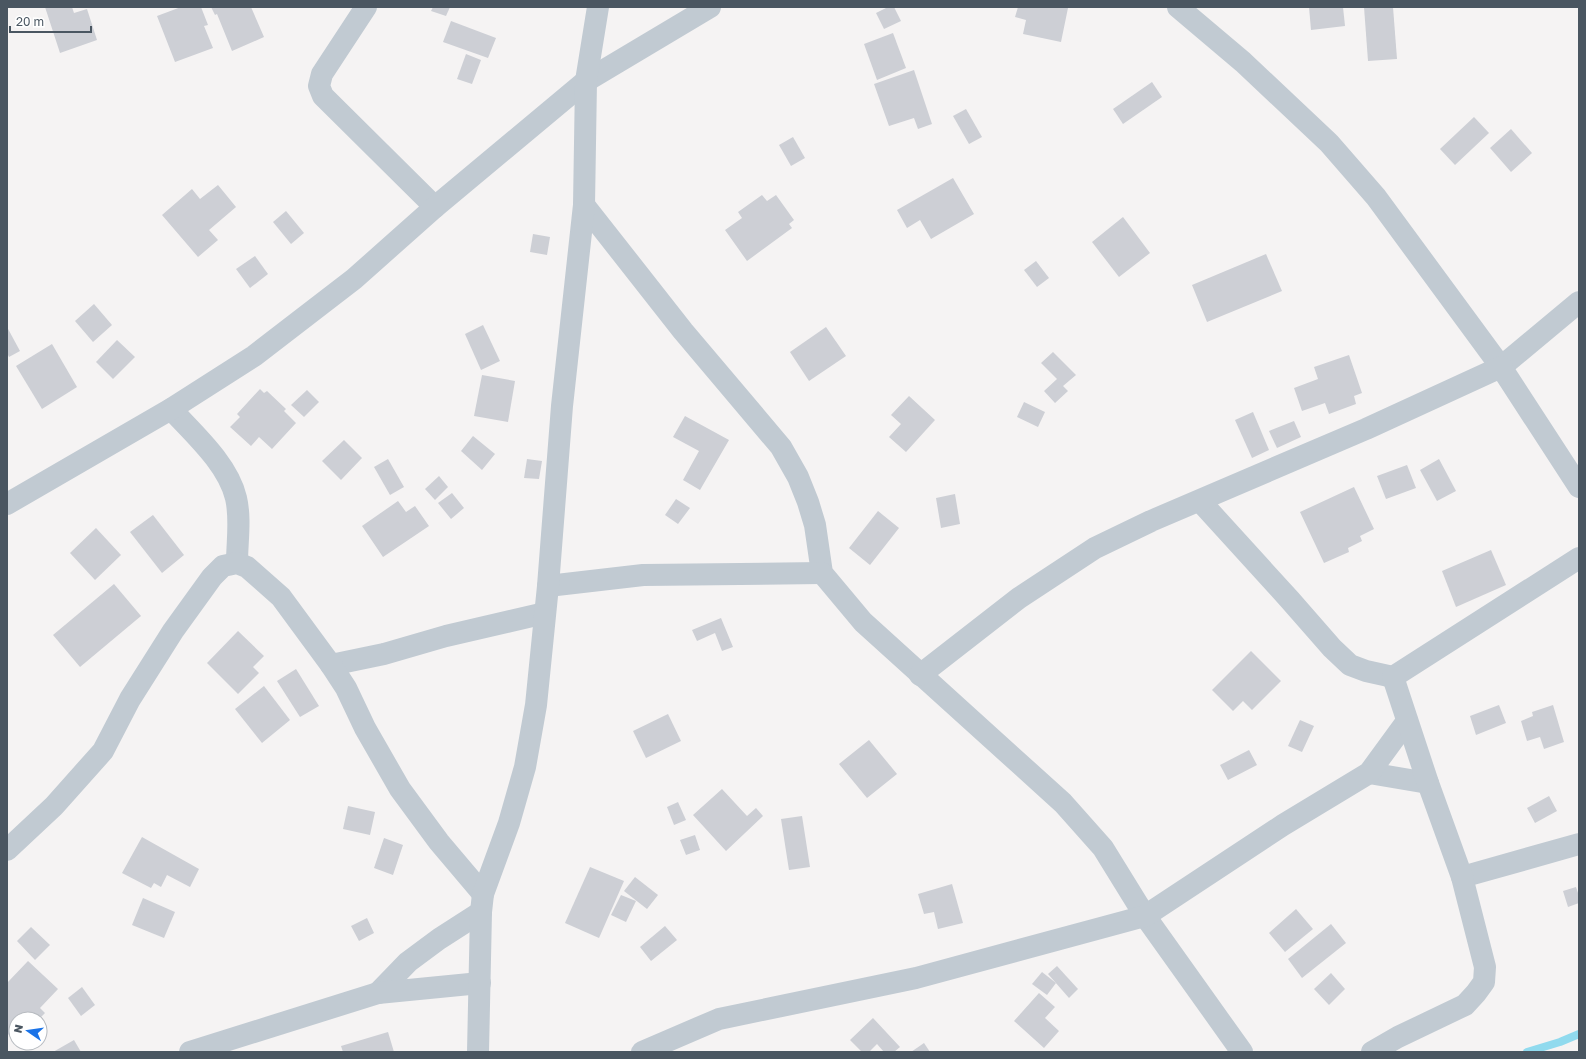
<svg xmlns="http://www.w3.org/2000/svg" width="1586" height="1059" font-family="'Golos Text',sans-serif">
<rect width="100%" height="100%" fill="#f5f3f3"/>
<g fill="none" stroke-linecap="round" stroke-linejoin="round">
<path stroke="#90daee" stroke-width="8" d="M1527,1052L1560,1042L1579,1034"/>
</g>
<g fill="#cdcfd5">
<path d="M45,7H72L74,13L87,9L97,40L60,53Z"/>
<path d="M181,7H201L208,25L204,26L213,48L175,62L157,16Z"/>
<path d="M211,7H251L264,37L232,51L217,14L215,15Z"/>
<path d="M433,7H450L446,16L431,11Z"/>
<path d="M888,7H894L901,21L884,29L876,13Z"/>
<path d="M1018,7L1068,8L1061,42L1023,34L1026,20L1015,17Z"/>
<path d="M1309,7H1343L1345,26L1311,30Z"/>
<path d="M1364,7H1393L1397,59L1368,61Z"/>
<path d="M451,21L496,38L488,58L443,42Z"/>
<path d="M893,33L906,68L877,80L864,44Z"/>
<path d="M466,54L481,60L472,84L457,79Z"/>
<path d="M914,70L932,124L918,129L914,118L889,126L874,84Z"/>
<path d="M1152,82L1162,97L1123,124L1113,109Z"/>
<path d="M966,109L982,137L969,144L953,116Z"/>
<path d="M1474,117L1489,133L1455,165L1440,149Z"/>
<path d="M1511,129L1532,153L1511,172L1490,148Z"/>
<path d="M793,137L805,158L791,166L779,145Z"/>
<path d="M953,178L974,214L931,239L920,220L907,228L897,210Z"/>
<path d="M218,185L236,207L209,230L218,240L198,257L162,215L192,189L200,199Z"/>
<path d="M762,195L767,201L776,195L794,220L789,224L792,228L747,261L725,230L742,218L738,212Z"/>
<path d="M286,211L304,233L291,244L273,222Z"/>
<path d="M1123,217L1150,253L1119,277L1092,242Z"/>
<path d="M533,234L550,237L547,255L530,252Z"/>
<path d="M1266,254L1282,291L1207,322L1192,285Z"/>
<path d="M255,256L268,274L250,288L236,269Z"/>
<path d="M1036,261L1049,278L1037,287L1024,270Z"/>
<path d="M94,304L112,325L93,342L75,321Z"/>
<path d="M483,325L500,361L481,370L465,334Z"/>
<path d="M7,327L20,351L9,357L7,353Z"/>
<path d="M826,327L846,356L809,381L790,352Z"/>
<path d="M117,340L135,357L113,379L96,362Z"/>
<path d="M52,344L77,387L42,409L16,366Z"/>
<path d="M1053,352L1076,375L1063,386L1068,391L1055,403L1044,391L1057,379L1041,363Z"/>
<path d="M1349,355L1362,393L1354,396L1356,404L1329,414L1325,403L1302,411L1294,388L1318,379L1314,367Z"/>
<path d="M482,375L515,381L508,422L474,416Z"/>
<path d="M260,389L264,393L267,391L286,409L284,411L296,423L272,449L259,437L251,446L230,427L240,417L237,414Z"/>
<path d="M307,390L319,402L304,417L291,405Z"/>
<path d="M909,396L935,420L906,452L889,437L901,424L891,415Z"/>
<path d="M1024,402L1045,412L1038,427L1017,417Z"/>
<path d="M1253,412L1269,450L1252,458L1235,420Z"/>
<path d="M685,416L729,440L700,490L683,480L699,451L673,437Z"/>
<path d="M1294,421L1301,437L1277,448L1269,431Z"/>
<path d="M473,436L495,454L482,470L461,451Z"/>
<path d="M344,440L362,458L341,480L322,461Z"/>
<path d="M388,459L404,487L390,495L374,467Z"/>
<path d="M527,459L542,461L539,479L524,478Z"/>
<path d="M1439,459L1456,491L1437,501L1420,470Z"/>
<path d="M1407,465L1416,488L1386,499L1377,476Z"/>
<path d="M439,476L448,487L435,500L425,489Z"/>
<path d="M1354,487L1374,529L1360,536L1362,541L1348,548L1349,552L1324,563L1300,512Z"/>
<path d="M452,493L464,508L451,519L438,503Z"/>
<path d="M955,494L960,524L941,528L936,498Z"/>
<path d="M676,499L690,508L678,524L665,515Z"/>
<path d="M398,501L406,512L415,506L429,526L383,557L362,526Z"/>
<path d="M878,511L899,528L870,565L849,548Z"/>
<path d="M153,515L184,555L162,573L130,532Z"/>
<path d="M96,528L121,555L95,580L70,553Z"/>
<path d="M1491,550L1506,585L1456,607L1442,571Z"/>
<path d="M114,584L141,616L80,667L53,635Z"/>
<path d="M721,618L733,647L722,651L715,633L697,641L692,630Z"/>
<path d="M238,631L264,656L253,667L259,673L238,694L207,663Z"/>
<path d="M1251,651L1281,681L1252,710L1243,701L1233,711L1212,690Z"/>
<path d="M296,669L319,706L300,717L277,681Z"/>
<path d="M264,686L290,720L262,743L235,709Z"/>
<path d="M1499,705L1506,723L1476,735L1470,716Z"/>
<path d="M1553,705L1564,742L1544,749L1540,737L1527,741L1521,721L1533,716L1532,712Z"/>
<path d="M668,714L681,741L646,758L633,731Z"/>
<path d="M1300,720L1314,726L1302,752L1288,746Z"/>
<path d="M869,740L897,774L867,798L839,764Z"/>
<path d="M1249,750L1257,765L1228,780L1220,765Z"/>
<path d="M722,789L747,816L756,808L763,816L726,851L693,815Z"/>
<path d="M1549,796L1557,811L1535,823L1527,808Z"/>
<path d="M678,802L686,820L674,825L667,807Z"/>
<path d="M348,806L375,812L370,835L343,829Z"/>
<path d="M802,816L810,867L789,870L781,819Z"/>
<path d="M695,835L700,850L686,855L680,840Z"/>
<path d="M142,837L199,869L190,887L167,875L161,887L154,883L151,888L122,873Z"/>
<path d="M384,838L403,845L393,875L374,868Z"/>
<path d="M590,867L624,881L599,938L565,923Z"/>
<path d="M635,877L658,895L647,909L624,891Z"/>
<path d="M952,884L963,923L938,929L934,912L924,914L918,894Z"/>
<path d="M1576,887L1579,896V903L1568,907L1563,891Z"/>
<path d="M621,895L636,901L626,922L611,915Z"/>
<path d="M143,898L175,912L164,938L132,925Z"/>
<path d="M1296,909L1313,929L1285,952L1269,933Z"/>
<path d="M367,918L374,933L359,941L351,926Z"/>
<path d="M1331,924L1346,943L1302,978L1288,959Z"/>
<path d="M665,926L677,940L651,961L640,947Z"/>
<path d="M31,927L50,945L35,960L17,941Z"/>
<path d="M28,961L58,989L40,1008L45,1013L39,1019H16V1042L7,1033V983Z"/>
<path d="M1057,966L1078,989L1069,998L1048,974Z"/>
<path d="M1042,972L1056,983L1047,995L1032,984Z"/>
<path d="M1331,973L1345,989L1329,1005L1314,989Z"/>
<path d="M82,987L95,1005L81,1016L68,998Z"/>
<path d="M1039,993L1055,1007L1045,1018L1059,1031L1044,1048L1014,1021Z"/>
<path d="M873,1018L900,1047L894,1052H884L877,1044L869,1052H862L850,1040Z"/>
<path d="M388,1032L394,1052H343L341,1046Z"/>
<path d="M74,1040L81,1052H53Z"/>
<path d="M924,1043L930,1052H911Z"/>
</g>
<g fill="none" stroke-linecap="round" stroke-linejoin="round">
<g stroke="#c1cad2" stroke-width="22">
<path d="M366,7L322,74L319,86L323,96L435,207"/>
<path d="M1178,7L1243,62L1329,143L1376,197L1501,367L1579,302"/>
<path d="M584,205L683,331L781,447L798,477L808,502L815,525L822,573L863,622L1063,803L1103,848L1145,916L1242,1052"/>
<path d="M171,409C194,434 228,464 236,498C241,519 237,542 237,563"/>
<path d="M1200,501L1290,600L1332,648L1350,665L1366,671L1393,677"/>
<path d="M7,504L171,409L254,356L354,279L435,207L586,81L710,7"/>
<path d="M548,586L643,575L822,573"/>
<path d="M331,665L384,654L446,636L545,613"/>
<path d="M920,675L1019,598L1095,548L1151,521L1366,429L1501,367L1579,487"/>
<path d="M1369,773L1428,783"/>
<path d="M7,850L54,806L103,751L130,699L173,631L212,577L223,566L237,563L247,567L281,597L331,665L346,688L365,728L400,789L439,842L483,894"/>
<path d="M1462,877L1579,844"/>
<path d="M378,993L408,962L439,939L481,912"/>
<path d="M190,1052L378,993L480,983"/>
<path d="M478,1052L481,912L483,894L509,823L525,767L536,705L548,586L562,406L584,205L586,81L598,7"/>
<path d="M642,1052L719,1019L916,978L1145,916L1283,825L1369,773L1407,721"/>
<path d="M1372,1052L1398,1037L1465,1005L1476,993L1484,982L1485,967L1462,877L1428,783L1393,677L1579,558"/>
</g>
</g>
<rect width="1586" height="1059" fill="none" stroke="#4a5661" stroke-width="16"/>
<g transform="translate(28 1031) rotate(283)"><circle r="19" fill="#ffffff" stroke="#b7bbc0"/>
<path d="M0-3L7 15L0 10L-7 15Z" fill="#1a73e8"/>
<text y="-6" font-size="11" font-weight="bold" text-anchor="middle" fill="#4a5661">N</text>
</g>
<path d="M10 26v6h81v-6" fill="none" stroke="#4a5661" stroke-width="2"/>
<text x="16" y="26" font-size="12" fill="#4a5661" stroke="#ffffff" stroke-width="3" paint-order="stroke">20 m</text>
</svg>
